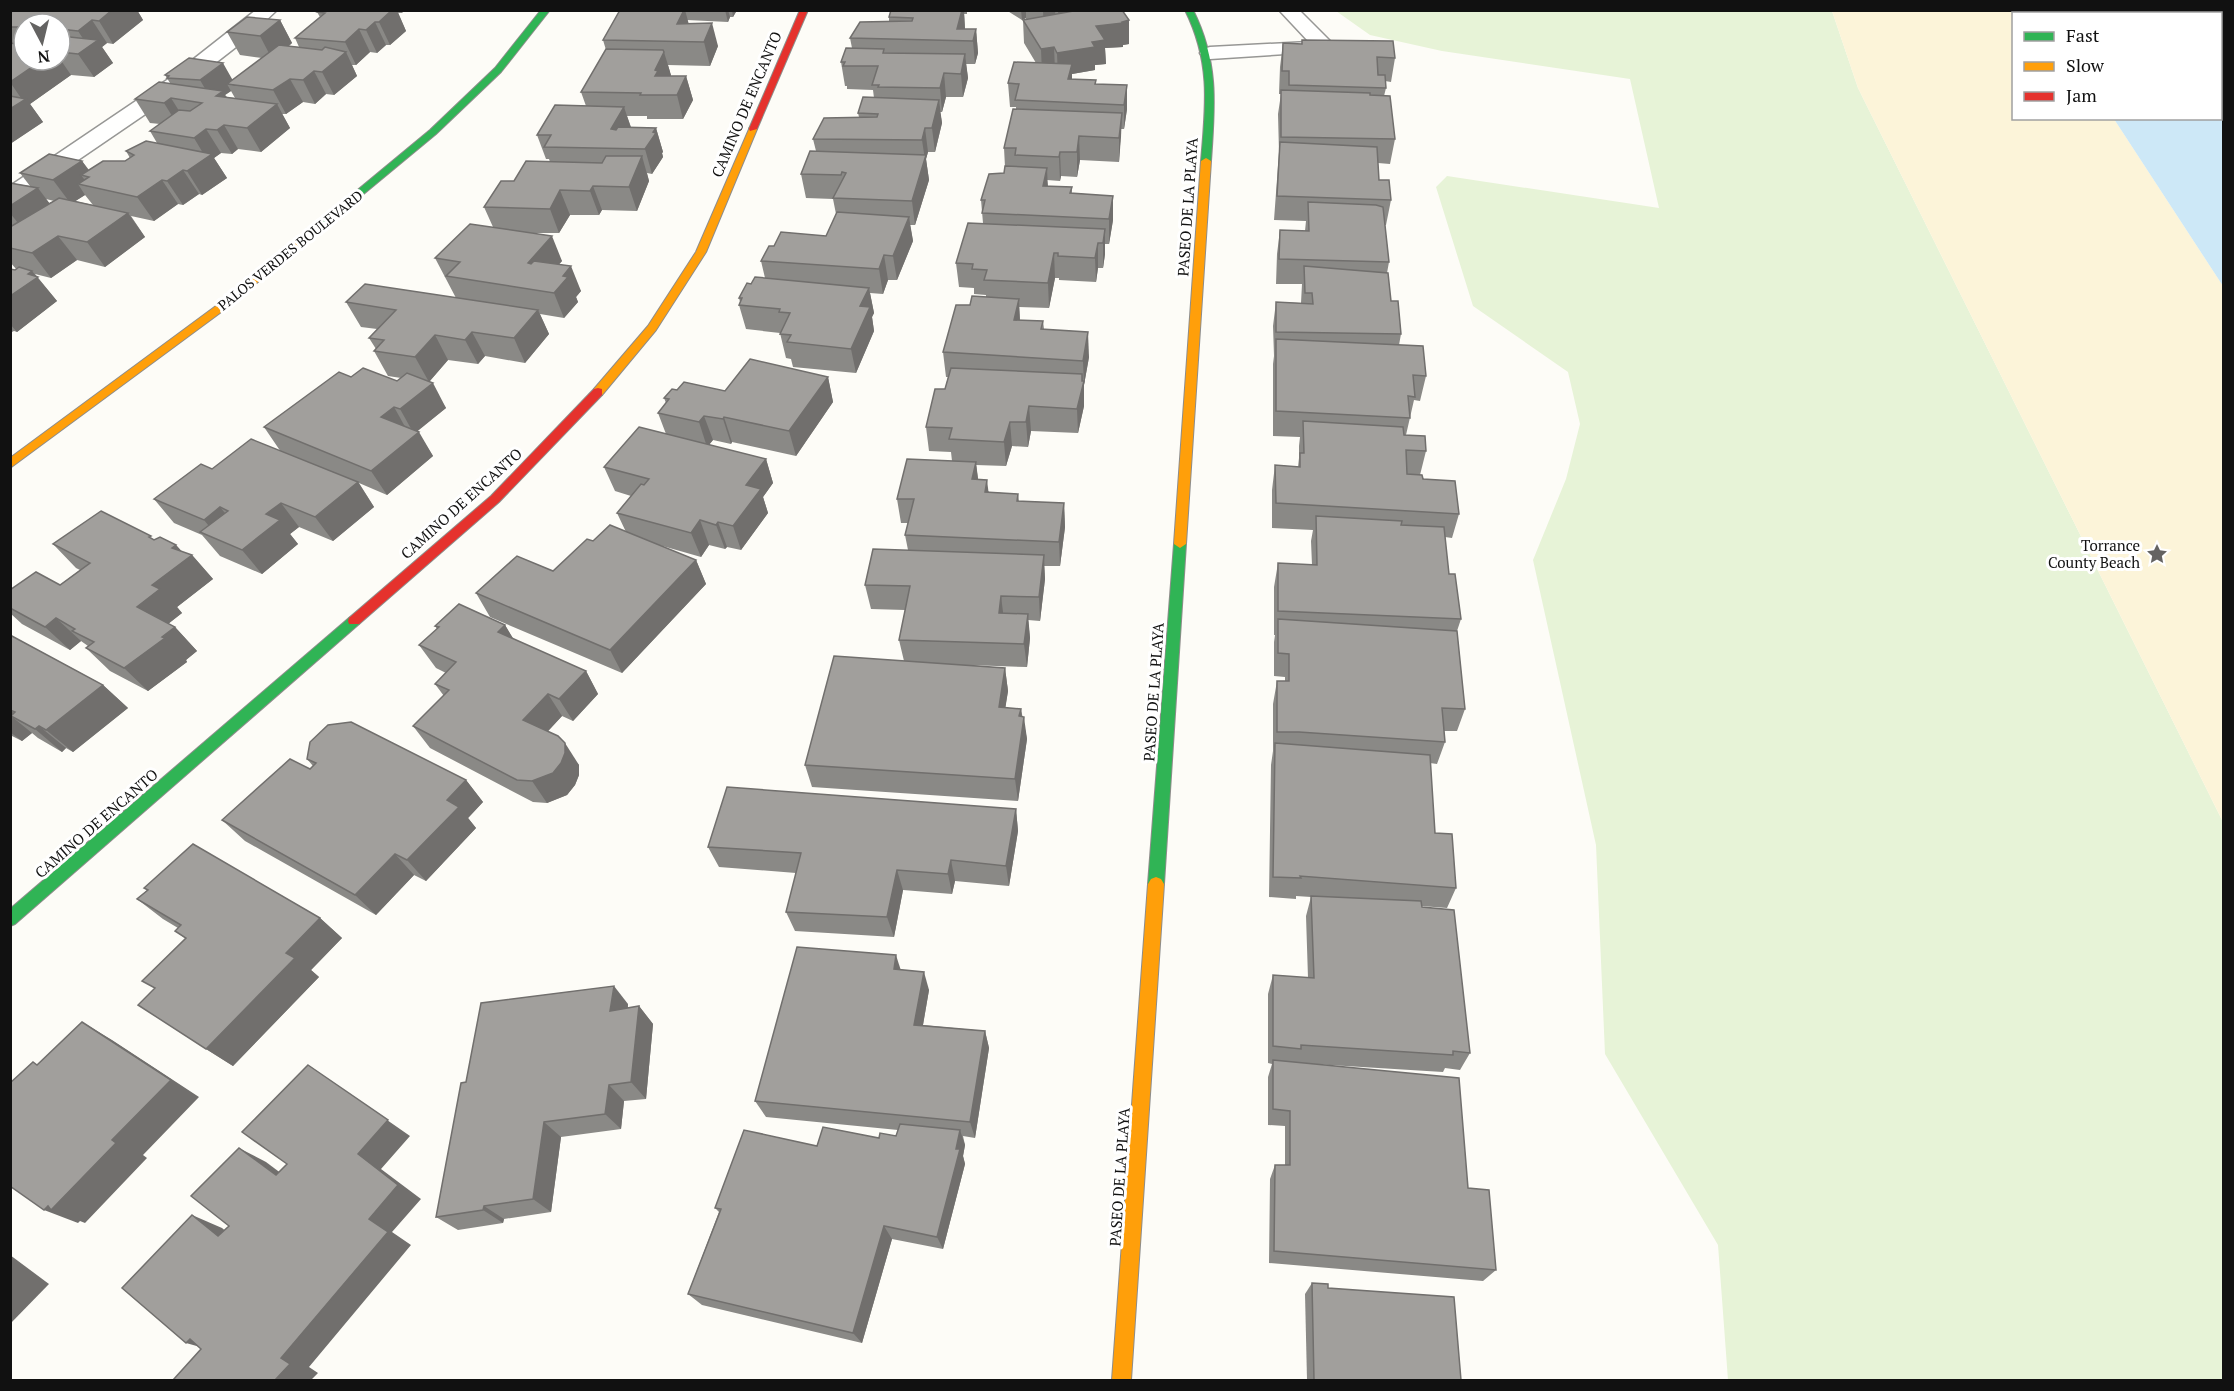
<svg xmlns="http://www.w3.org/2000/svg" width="2234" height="1391" font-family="'PT Serif',serif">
<rect width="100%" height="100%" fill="#fdfcf7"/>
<path fill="#e7f3d7" d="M1336,11H1832L1858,88L2223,822V1380H1728L1718,1245L1605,1054L1596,845L1533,560L1566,479L1580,424L1568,372L1473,306L1436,187L1447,176L1659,208L1630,79L1442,51L1370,35Z"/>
<path fill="#fcf4d9" d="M1832,11H2043L2045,13L2014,14V118L2114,119L2223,286V822L1858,88Z"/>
<path fill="#cde8f7" d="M2043,11H2223V286L2114,119L2220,118V14H2045Z"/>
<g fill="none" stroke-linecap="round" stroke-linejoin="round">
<defs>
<g id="lane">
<path d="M256,10H277L245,40L182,89L18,201L10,203V186L167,80Z"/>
<path d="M1279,10H1299L1332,43L1335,47L1332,51L1210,59L1203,57L1200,53L1203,49L1210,47L1309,42Z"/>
</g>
<g id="fast">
<path d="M541,10H550L501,72L436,134L308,240H302V236L430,130L495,68Z"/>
<path d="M1185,10H1193C1219,62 1215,105 1211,161L1206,164L1201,161C1206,105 1211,62 1185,10Z"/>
<path d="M1180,540L1186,544L1164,884L1161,889L1156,891L1151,889L1148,884L1174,544Z"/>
<path d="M354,616L360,621L359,624L15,924L10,926V909L349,618Z"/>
</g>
<g id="slow">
<path d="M750,127L757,129L706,252L656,330L602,395H594V389L648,326L696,252Z"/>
<path d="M1206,158L1211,161L1186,544L1180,548L1174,544L1201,161Z"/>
<path d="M305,235L310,238L308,240L228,307L10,468V458L220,303Z"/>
<path d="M1156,877L1161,879L1164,884L1131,1380H1112L1148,884L1151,879Z"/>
</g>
<g id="jam">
<path d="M800,10H808L757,129L750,131L749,129Z"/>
<path d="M598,388L602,389V395L499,502L359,624H349L348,621L349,618L491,496L594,389Z"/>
</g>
</defs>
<use href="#lane" stroke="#979795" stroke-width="3"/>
<use href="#fast" stroke="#8e8d8b" stroke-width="2"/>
<use href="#slow" stroke="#8e8d8b" stroke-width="2"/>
<use href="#jam" stroke="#8e8d8b" stroke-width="2"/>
<use href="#lane" fill="#fffffe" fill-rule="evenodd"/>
<use href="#fast" fill="#30b455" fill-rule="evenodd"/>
<use href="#slow" fill="#ff9f0a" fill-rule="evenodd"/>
<use href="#jam" fill="#e5322d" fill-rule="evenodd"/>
</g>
<g fill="#8a8986" fill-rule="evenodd">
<path d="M14,10H137L143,20L113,44L107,43L102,47L113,63L94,77L71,75L30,104L43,122L10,144V13ZM24,24H60V60H24Z"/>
<path d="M319,10H405L402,13H398L406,31L390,45H386L377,53L370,52L356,65H352L357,76L334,95L326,94L315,104L303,102L286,114H282L290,128L261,152L238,149L232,154L221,153L214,158L227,178L202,195L199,194L183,205L178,204L154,221L131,216L145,237L105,267L77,260L51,278L35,274L57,301L17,332L14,331L10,333V269L15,270L16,269L10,262V183L30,186L20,173L82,161L89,170L125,161L130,158L126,151L157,143L150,131L160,124L150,123L135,99L170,83L165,75L233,80L262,58L240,55L227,32L280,20L292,43L289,46L299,47L295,38L320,17L317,12ZM231,91L235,98L227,97L225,95ZM85,195L93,205L75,201ZM46,199L54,201L49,203Z"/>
<path d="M620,10H737L733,17H730L728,22L687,20L688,23L718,46L710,66L668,65L671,76H686L693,100L683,119H647V116H627L631,127L656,128L663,152L662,153L663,157L652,174L647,173L649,181L637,211L602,210L599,215H570L559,233H527L562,261L559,264L581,291L576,297L578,302L564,318L540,314L549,334L525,363L485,356L478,364L448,360L429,382L446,408L417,431L433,456L387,495L359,483L374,507L333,541L299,527L290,534L298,544L262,574L220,556L202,535L174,523L154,499L212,469L281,452L264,427L351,377L397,381L401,378L388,376L374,351L376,349L369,338L377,329L361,327L346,302L456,298L435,258L493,227L484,207L514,181L550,162L549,159H546L537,135L586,106L581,92L606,50L603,40Z"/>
<path d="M891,10H967V14H964L965,29H976L978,53L975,64H966L968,78L963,97H946L942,112H940L942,123L935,152H928L926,159L929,180L915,225H910L913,241L897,280H888L883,294L870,293L874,313L872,317L874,331L856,373L793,367L791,359L786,358L780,333L746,329L739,305L740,302L739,298L751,284L765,278L761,261L774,246L826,236L836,214L833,199L806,198L801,174L816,151L813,139L859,117L858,113L874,98L873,90L847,89V86H845L841,62L852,48L850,38L889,21V17Z"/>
<path d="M1006,10H1122L1129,20V44L1123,45V47L1105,48L1106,64L1095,65V70L1072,74V79L1096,84L1127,85V109L1124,129H1121L1119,162L1080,160L1077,177L1061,176L1060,181L1047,180L1048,186L1072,187V193L1113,196V220L1109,244H1105V254L1103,268H1098L1096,282L1059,280V278H1055L1049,308L1019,307L1020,320L1043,321L1044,329L1089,357L1084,385V406L1078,433L1031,431L1028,447L1012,446L1006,466L976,465L978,479L989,492L1018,494L1019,501L1064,503L1065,527L1060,566H1044L1045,579L1040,621L1028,620L1030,638L1027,667L968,665L1005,668L1008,691L1005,708L1021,709L1027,739L1018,801L812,787L805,765L904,661L899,640L905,610L871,609L865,585L908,550L905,535L908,523H901L897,499L952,461L951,452L929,451L926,427L945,389L948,377H946L943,352L970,305L986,297V295L974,294V288L959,287L956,263L983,223L981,200L1004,173L1005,167L1004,148L1016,109V107H1010L1008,83L1036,63L1024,43L1023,20L1026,19V18L1022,20Z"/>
<path d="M1302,40L1395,58L1391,82L1385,81L1386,88L1384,96L1395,139L1390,164L1378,163L1379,180L1391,200L1386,225H1385L1389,262L1387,273L1391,301L1401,334L1399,345L1426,376L1420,401L1414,400L1406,435L1426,451L1420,475L1459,514L1452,538L1445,537L1449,574L1461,619L1457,631L1465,709L1457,731H1444L1445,742L1437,764L1430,763L1435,833L1456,888L1447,908L1421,906L1470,1053L1460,1070L1445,1068L1443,1072L1297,1063L1468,1188L1496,1270L1483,1281L1269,1263L1270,1179L1275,1165H1285V1126L1268,1125V1077L1272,1064L1268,1063V994L1273,975L1308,978L1306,916L1311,897L1296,896V899L1269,897L1271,765L1273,751V704L1277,681H1285V677L1274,676V642L1275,635H1274V587L1278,563L1312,565L1311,541L1313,530L1272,528V490L1275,465L1298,467L1299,458V446L1300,437L1273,436V364L1274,356L1273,326L1276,302L1301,303L1302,284H1276L1277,254L1280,230L1305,231L1306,221L1274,220L1279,152L1278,114L1281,94H1279L1280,67L1283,43L1302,44Z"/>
<path d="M828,377L833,402L796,456L732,442L731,444L713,440L709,445L766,459L773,483L763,497L768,513L741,550L727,547L725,549L709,545L701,557L659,545L696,560L706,584L622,673L490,617L476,593L553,571L593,541L626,532L617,513L631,496L615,491L604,467L666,434L658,413L666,403L664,398L677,390L725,391Z"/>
<path d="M155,540L176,545L182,552L192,555L213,579L177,607L182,613L168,624L175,627L197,651L186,660L187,662L148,691L110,671L86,648L88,646L81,641L70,650L22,624L10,613V608L60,585L80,570L76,568L53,544Z"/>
<path d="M505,625L513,639L586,671L598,694L573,721L562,716L548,731L579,765V775L575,785L567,795L547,803L533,802L430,748L413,726L444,696L435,684L446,673L436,668L419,645L437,629L435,626Z"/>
<path d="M10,635L103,685L128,708L73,752L66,748L62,752L38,738L32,733L22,741L10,735Z"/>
<path d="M307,759L466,780L483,802L468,818L476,828L426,881L414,875L376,915L245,841L222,820L310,769L313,766Z"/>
<path d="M1016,809L1018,831L1009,886L955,881L952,894L903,890L894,937L795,931L786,912L796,873L719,867L708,847Z"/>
<path d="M144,888L320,918L342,938L311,970L319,977L233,1066L206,1049L154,989L186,939L175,931L178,928L163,919L137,899L147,890Z"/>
<path d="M901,970L929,990L923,1025L985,1031L989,1048L975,1138L963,1136L965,1145L963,1156L965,1164L943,1249L892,1239L862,1343L702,1305L688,1294L719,1212L715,1208L879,1138L896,1136L898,1130L766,1117L755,1101Z"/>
<path d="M628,1004V1008L639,1006L653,1024L646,1099L624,1101L621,1129L561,1137L551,1212L504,1219L503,1223L458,1230L436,1217L466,1082Z"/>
<path d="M1312,1283L1328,1288L1461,1380H1307L1305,1294Z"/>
</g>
<g fill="#716f6d">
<path d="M112,10H137L143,20L113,44L99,21Z"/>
<path d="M392,10H397L406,31L390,45L379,22Z"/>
<path d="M672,10H685L691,32L682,42Z"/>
<path d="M725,10H728L730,17L728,22Z"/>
<path d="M732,10H737L733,17Z"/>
<path d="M962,10H964L965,29H957Z"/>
<path d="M1021,10H1026V18L1022,20Z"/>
<path d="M1043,10H1055L1056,28L1044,33Z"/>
<path d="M1058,10H1104L1059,30Z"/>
<path d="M92,20L107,43L102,47L113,63L94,77L78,54L88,46L78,31Z"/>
<path d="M280,20L292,43L272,59L260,36Z"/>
<path d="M1129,20V44L1123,45V47L1105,48L1106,64L1095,65V70L1072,74V88L1058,77L1057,53L1092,42L1096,26Z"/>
<path d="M375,22L386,45L377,53L366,30Z"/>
<path d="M712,23L718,46L710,66L704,42Z"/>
<path d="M359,29L370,52L356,65L345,42Z"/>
<path d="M976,29L978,53L975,64L973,41Z"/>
<path d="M1054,47L1055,71L1042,73L1041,49Z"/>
<path d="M346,52L357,76L334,95L322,72Z"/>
<path d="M664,52L671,75L663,90L655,76V70Z"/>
<path d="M965,54L968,78L963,97L961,74Z"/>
<path d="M60,59L71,75L30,104L43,122L10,144V109L23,101L10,82L42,60Z"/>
<path d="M223,63L236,86L227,84L231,91L225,95L237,114L214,104L200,80Z"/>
<path d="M314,71L326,94L315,104L303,80Z"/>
<path d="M944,73L946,97L942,112L940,88Z"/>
<path d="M686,76L693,100L683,119L677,95Z"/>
<path d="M290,79L303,102L286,114L273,90Z"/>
<path d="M1127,85V109L1124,129V105Z"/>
<path d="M171,98L186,122L179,127L164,103Z"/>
<path d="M939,100L942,123L935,152L932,128Z"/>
<path d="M277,104L290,128L261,152L247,128Z"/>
<path d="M624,107L632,131L611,129Z"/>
<path d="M1122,113L1121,137L1119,162V138Z"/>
<path d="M224,125L238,149L232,154L217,130Z"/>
<path d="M656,128L663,152L662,153L663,157L652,174L645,149Z"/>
<path d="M925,128L928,152L926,159L929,180L915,225L912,201L925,160L922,140Z"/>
<path d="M206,129L221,153L214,158L227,178L202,195L187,171L206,158L194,138Z"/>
<path d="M1079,136L1080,160L1077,177V152Z"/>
<path d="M1060,152L1061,176L1060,181L1059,157Z"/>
<path d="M642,156L649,181L637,211L629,187Z"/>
<path d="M82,161L99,185L89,177L81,175L90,187L78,184L85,195L71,204L53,180Z"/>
<path d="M1047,168L1048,192L1043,186Z"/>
<path d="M183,170L199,194L183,205L167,181Z"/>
<path d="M162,180L178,204L154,221L137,197Z"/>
<path d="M593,186L602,210L599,215L590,191Z"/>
<path d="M38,188L56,212L26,233L10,213V206Z"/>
<path d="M560,190L570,215L559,233L550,209Z"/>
<path d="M1113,196V220L1109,244V219Z"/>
<path d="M128,213L145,237L105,267L87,242Z"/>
<path d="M909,217L913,241L897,280L893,256Z"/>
<path d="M1105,229V254L1103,268V243Z"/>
<path d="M58,236L77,260L51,278L32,253Z"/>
<path d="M552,236L562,261L538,288L528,263Z"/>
<path d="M1098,243V268L1096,282L1095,258Z"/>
<path d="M1054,253L1055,278L1049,308L1048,283Z"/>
<path d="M884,255L888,280L883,294L879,269Z"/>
<path d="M571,266L581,291L576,297L578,302L564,318L554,293L563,276Z"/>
<path d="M32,271L57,301L17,332L10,324V296L28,274Z"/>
<path d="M869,288L874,313L872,317L874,331L856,373L851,349L860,306Z"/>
<path d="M1019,299L1020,323L1014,320Z"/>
<path d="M538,310L549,334L525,363L514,338Z"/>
<path d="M472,332L485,356L478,364L465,340Z"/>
<path d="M1088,332L1089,357L1084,385L1083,361Z"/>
<path d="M435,335L448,360L429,382L415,357Z"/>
<path d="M1082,374L1083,385L1084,381V406L1078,433L1077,409Z"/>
<path d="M828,377L833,402L796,456L789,431Z"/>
<path d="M433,383L446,408L414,434L400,409Z"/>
<path d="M1029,406L1031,431L1028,447L1026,422Z"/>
<path d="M394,407L408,432L381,417Z"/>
<path d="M704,416L713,440L707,447L699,422Z"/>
<path d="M724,417L732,442L731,444L723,419Z"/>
<path d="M1010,422L1012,446L1006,466L1004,442Z"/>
<path d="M419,432L433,456L387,495L371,471Z"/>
<path d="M766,459L773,483L763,497L768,513L741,550L733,526L746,485Z"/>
<path d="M976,462L979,487L972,479Z"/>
<path d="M987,480L990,504L985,492Z"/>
<path d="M358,482L374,507L333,541L315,517Z"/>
<path d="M281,503L299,527L290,534L298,544L262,574L242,550L266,514Z"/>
<path d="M1064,503L1065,527L1060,566L1059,542Z"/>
<path d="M220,507L240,531L221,541L204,520Z"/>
<path d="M700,520L709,545L701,557L691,533Z"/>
<path d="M718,522L727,547L725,549L716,525Z"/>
<path d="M176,545L188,558L192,555L213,579L177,607L182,613L159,631L137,607L152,585L172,548Z"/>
<path d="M1044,555L1045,579L1040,621L1039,597Z"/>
<path d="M696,560L706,584L622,673L610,650Z"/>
<path d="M1001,596L1004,620L999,613Z"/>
<path d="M1028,614L1030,638L1027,667L1024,644Z"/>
<path d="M56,618L81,641L70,650L45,627Z"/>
<path d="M505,625L519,648L498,632Z"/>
<path d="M175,627L197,651L186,660L187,662L148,691L124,668Z"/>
<path d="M1005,668L1008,691L1002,730L999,707Z"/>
<path d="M586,671L598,694L573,721L559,699Z"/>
<path d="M103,685L128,708L73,752L46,730Z"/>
<path d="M548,694L562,716L538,742L523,720Z"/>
<path d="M1021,709L1023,726L1024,717L1027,739L1018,801L1015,779L1019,716Z"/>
<path d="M10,710L32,728L11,716L32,733L22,741L10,732Z"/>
<path d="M39,726L66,748L62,752L35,729Z"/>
<path d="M565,743L579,765V775L575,785L567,795L547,803L532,781Z"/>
<path d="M466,780L483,802L468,818L476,828L426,881L407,860L447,800Z"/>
<path d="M1016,809L1018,831L1009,886L1006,866Z"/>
<path d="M395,854L414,875L376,915L355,895Z"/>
<path d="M951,860L955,881L952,894L948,874Z"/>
<path d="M897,870L903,890L894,937L887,917Z"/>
<path d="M320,918L342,938L311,970L319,977L233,1066L206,1049L286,953Z"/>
<path d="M896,955L902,974L894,969Z"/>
<path d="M924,972L929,990L920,1042L914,1025Z"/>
<path d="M614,986L628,1004L625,1028L610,1011Z"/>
<path d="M639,1006L653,1024L646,1099L631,1082Z"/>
<path d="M82,1022L112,1040L199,1097L143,1155L147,1158L85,1223L80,1221L78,1223L44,1210L112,1140Z"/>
<path d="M985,1031L989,1048L975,1138L970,1122Z"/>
<path d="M308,1065L410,1136L381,1169L421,1199L392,1232L411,1245L309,1367L318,1373L311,1380H275L281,1358L369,1219L358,1154Z"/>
<path d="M609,1085L624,1101L621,1129L605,1114Z"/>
<path d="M544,1122L561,1137L551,1212L533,1199Z"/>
<path d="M960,1130L965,1145L963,1156L965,1164L943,1249L937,1237Z"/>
<path d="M239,1148L266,1162L302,1189L276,1175Z"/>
<path d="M484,1206L504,1219L503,1223L483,1210Z"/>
<path d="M192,1215L222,1228L247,1249L218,1236Z"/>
<path d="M884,1226L892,1239L862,1343L853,1333Z"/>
<path d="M10,1255L49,1284L10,1324Z"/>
<path d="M190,1339L218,1352L186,1343Z"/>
</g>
<g fill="#a19f9c" stroke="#716f6d" stroke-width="1.5">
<path d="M14,10H112L99,21L92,20L78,31L60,29V24H24V27H10V13Z"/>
<path d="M319,10H392L379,22H375L366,30L359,29L345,42L295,38L325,13L317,12Z"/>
<path d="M620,10H684L677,24L712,23L704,42L603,40Z"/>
<path d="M891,10H962L957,29H976L973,41L850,38L860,22L912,21L913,18L889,17Z"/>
<path d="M1079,10H1122L1129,20L1122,22L1123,23L1096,26L1105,40L1092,42L1095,47L1057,53L1054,47L1041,49L1023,20Z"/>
<path d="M247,17L280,20L260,36L227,32Z"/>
<path d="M60,36L98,40L78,54L60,52Z"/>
<path d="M24,39V60H42L10,82V43L16,44Z"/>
<path d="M1302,40L1393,41L1395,58L1377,57L1378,75H1385L1386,88L1289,85V71H1282L1283,43L1302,44Z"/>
<path d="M279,45L322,50L325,47L346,52L322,72L314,71L303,80L290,79L273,90L227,84Z"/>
<path d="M846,48L884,49L883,53L965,54L961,74L944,73L940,88L878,87L879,85H872L878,66H843L845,62H841Z"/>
<path d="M606,49L663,50L664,52L655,70L658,71L655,76H686L677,95H640L641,93L581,92Z"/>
<path d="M189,58L223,63L200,80L167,78L169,76L165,75Z"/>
<path d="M1014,62L1072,64L1068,79L1096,80L1095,84L1127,85L1124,105L1015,100L1019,84L1008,83Z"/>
<path d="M159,82L223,91L216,96L277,104L247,128L224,125L217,130L206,129L194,138L150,131L179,110L190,111L202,103L171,98L164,103L135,99Z"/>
<path d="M1281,90L1370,93V95L1390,96L1395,139L1281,137Z"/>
<path d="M10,96L26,99L10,109Z"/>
<path d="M863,97L939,100L932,128H925L922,140L813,139L824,118L877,117L878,114L858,113Z"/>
<path d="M555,105L624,107L611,129L616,130L618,127L656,128L653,132L656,133L645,149L544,147L551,135H537Z"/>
<path d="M1013,109L1122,113L1119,138L1079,136L1077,152H1060L1059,157L1015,155L1016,148H1004Z"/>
<path d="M146,141L212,154L187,171L183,170L167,181L162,180L137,197L78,184L89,177L81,175L103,161H125L134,155L126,151Z"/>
<path d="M1280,142L1377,147L1379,180H1389L1391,200L1277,196Z"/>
<path d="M810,151L926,155L912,201L833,198L846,173L842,172L841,175L801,174Z"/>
<path d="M49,154L82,161L53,180L20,173Z"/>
<path d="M606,156H642L629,187L593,186L590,191L560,190L550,209L484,207L501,181H514L526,161L602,163Z"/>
<path d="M1005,166L1047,168L1043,186L1072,187L1070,193L1113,196L1109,219L982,213L985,200H981L989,174L1004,173Z"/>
<path d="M10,183L38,188L10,206Z"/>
<path d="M59,198L128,213L87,242L58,236L32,253L10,248V227Z"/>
<path d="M1308,202L1376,205L1383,207L1389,262L1279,259L1280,230L1309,231Z"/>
<path d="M837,212L909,217L893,256L884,255L879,269L761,261L769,246H774L781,232L826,236Z"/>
<path d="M968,223L1105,229L1103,243H1098L1095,258L1058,256V253H1054L1048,283L984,280L987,270L972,269L973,264L956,263Z"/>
<path d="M470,224L552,236L528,263L531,264L534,261L571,266L563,276L568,277L554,293L446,276L460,262L435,258Z"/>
<path d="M1304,266L1388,273L1391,301H1398L1401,334L1276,332V302L1313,304L1312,293H1305Z"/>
<path d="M19,267L32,271L28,274L38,277L10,296V269L15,270Z"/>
<path d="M755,277L869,288L860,306L870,307L851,349L787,342L791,335L780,334L790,313L779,312L780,309L739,305L742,298H739L747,283L751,284Z"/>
<path d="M365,284L538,310L514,338L472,332L465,340L435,335L415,357L374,351L384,340L369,338L396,310L346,302Z"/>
<path d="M972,296L1019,299L1014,320L1043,321L1041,329L1088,332L1083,361L943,352L956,305H970Z"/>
<path d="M1276,339L1423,346L1426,376L1413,375L1415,397L1408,396L1410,418L1276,411Z"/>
<path d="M750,359L828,377L789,431L724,417L723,419L704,416L699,422L658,413L669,399L664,398L672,389L677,390L684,382L725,391Z"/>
<path d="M363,368L397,381L407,373L433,383L400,409L394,407L381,417L419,432L371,471L264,427L339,372L351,377Z"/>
<path d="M951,368L1082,374V381H1084L1077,409L1029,406L1026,422H1010L1004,442L949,439L952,428L926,427L935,389H945Z"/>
<path d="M1303,421L1403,427L1404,435L1425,436L1426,451L1406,450L1407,474L1422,475L1423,479L1455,481L1459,514L1276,503L1275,465L1300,467V453H1304Z"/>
<path d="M639,427L766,459L746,485L761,489L733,526L718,522L716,525L700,520L691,533L617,513L641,484L644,485L649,479L604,467Z"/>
<path d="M251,439L358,482L315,517L281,503L266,514L280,520L242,550L200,532L228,511L220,507L204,520L154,499L201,464L212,469Z"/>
<path d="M907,459L976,462L972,479L987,480L985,492L1018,494L1017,501L1064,503L1059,542L905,535L914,499H897Z"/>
<path d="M101,511L151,536L149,537L154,540L160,537L176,545L172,548L192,555L152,585L160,589L137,607L175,627L162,637L165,638L124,668L86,648L94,642L72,631L75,629L56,618L45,627L10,608V590L36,572L60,585L90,563L53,544Z"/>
<path d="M1316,516L1402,521L1401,525L1444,527L1449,574H1455L1461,619L1278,611V563L1317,565Z"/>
<path d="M610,525L696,560L610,650L476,593L517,556L553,571L587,539L593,541Z"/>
<path d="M873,549L1044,555L1039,597L1001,596L999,613L1028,614L1024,644L899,640L910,586L865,585Z"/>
<path d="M459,604L505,625L498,632L586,671L559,699L548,694L523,720L558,736L565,743V753L561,763L553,773L532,781L517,780L413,726L449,690L435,684L456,662L419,645L439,627L435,626Z"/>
<path d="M1278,619L1457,631L1465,709L1442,708L1445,742L1299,732H1277V681H1289V654L1278,653Z"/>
<path d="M10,635L103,685L46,730L39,726L35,729L11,716L15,712L10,710Z"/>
<path d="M834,656L1005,668L999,707L1021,709L1019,716L1024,717L1015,779L805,765Z"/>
<path d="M351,722L466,780L447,800L459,807L407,860L395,854L355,895L222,820L290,759L310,769L316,763L307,759L310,742L328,725Z"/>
<path d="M1275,743L1430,755L1435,833L1452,834L1456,888L1300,876L1301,878L1273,877Z"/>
<path d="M727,787L1016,809L1006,866L951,860L948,874L897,870L887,917L786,912L801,853L708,847Z"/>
<path d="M193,844L320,918L286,953L295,958L206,1049L138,1005L155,988L142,981L186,938L175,931L181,925L137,899L148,890L144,888Z"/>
<path d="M1311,896L1421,901L1422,907L1454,910L1470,1053L1453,1051V1055L1301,1045V1049L1273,1046V975L1314,978Z"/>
<path d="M797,947L896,955L894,969L924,972L914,1025L985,1031L970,1122L755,1101Z"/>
<path d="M614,986L610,1011L639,1006L631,1082L609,1085L605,1114L544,1122L533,1199L484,1206L483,1210L436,1217L461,1083L466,1082L481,1003Z"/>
<path d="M82,1022L171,1080L112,1140L116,1143L51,1210L48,1206L44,1210L10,1186V1083L33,1062L37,1065Z"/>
<path d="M1273,1060L1459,1078L1468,1188L1489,1190L1496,1270L1274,1251L1275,1165H1290V1111L1273,1109Z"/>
<path d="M308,1065L388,1120L358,1154L398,1185L369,1219L388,1232L281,1358L290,1364L275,1380H173L201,1349L190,1339L186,1343L122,1288L192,1215L218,1236L229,1226L191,1196L239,1148L276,1175L287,1164L242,1132Z"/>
<path d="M900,1124L960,1130L956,1149H960L937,1237L884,1226L853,1333L688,1294L721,1209L715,1208L744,1130L817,1146L823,1127L879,1138L880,1133L896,1136Z"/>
<path d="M1312,1283L1328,1284V1288L1454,1297L1461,1380H1314Z"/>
</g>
<defs>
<symbol id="sight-bare" viewBox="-9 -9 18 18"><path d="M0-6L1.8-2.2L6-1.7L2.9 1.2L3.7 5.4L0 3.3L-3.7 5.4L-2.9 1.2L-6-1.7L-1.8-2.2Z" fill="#646362" stroke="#fff" stroke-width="2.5" paint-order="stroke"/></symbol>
</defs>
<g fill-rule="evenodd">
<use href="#sight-bare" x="2142" y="539" width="30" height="30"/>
</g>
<g text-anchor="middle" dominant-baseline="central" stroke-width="6" stroke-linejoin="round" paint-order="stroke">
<g font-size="14" fill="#111" stroke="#fff">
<text transform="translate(290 250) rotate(-39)">PALOS VERDES BOULEVARD</text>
</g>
<g font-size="15" fill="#111" stroke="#fff">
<text transform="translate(746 104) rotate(-67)">CAMINO DE ENCANTO</text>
<text transform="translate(1187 207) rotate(-86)">PASEO DE LA PLAYA</text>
<text transform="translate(461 503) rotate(-42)">CAMINO DE ENCANTO</text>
<text transform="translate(1153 692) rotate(-86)">PASEO DE LA PLAYA</text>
<text transform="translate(96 823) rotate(-41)">CAMINO DE ENCANTO</text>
<text transform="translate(1119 1177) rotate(-86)">PASEO DE LA PLAYA</text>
</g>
<g font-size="15" fill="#111" stroke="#fff" text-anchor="end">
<text x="2140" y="545">Torrance<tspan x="2140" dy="17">County Beach</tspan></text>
</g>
</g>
<rect width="2234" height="1391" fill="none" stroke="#111111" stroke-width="24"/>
<rect x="2012" y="12" width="210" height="108" fill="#ffffff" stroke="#a0a0a0" stroke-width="1.5"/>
<rect x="2024" y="32" width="30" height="9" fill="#30b455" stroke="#a0a0a0" stroke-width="1.5"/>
<text x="2066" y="42" font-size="18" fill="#111111">Fast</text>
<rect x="2024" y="62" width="30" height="9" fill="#ff9f0a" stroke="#a0a0a0" stroke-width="1.5"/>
<text x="2066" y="72" font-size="18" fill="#111111">Slow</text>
<rect x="2024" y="92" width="30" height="9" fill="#e5322d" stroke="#a0a0a0" stroke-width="1.5"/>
<text x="2066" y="102" font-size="18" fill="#111111">Jam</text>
<g transform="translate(42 42) rotate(173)"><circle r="28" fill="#ffffff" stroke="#a0a0a0" stroke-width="1.5"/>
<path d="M0-4.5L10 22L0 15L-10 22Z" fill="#646362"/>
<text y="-9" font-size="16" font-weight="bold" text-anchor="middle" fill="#111111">N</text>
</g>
</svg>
